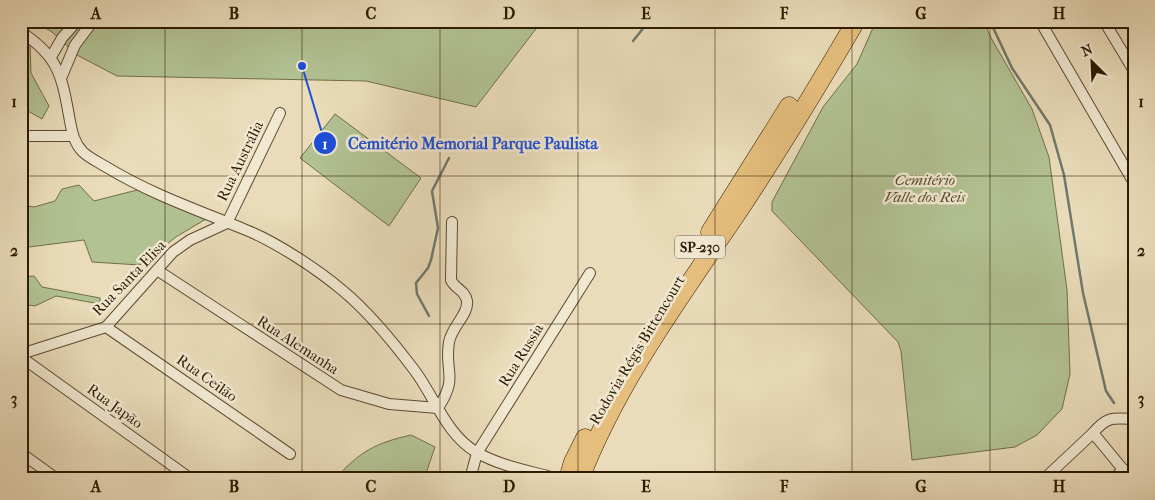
<svg xmlns="http://www.w3.org/2000/svg" width="1155" height="500" font-family="'IM FELL French Canon',serif">
<rect width="100%" height="100%" fill="#eadcba"/>
<filter id="stains"><feTurbulence type="fractalNoise" baseFrequency=".004" numOctaves="4"/><feColorMatrix values="0 0 0 0 .2 0 0 0 0 .09 0 0 0 0 .02 0 0 0 .5 -.17"/></filter>
<radialGradient id="worn" r=".72"><stop offset=".6" stop-color="#630" stop-opacity="0"/><stop offset="1" stop-color="#630" stop-opacity=".3"/></radialGradient>
<g fill="#b2c293" stroke="#706e4a">
<path d="M34,21H542L476,107L366,81L117,76L77,55L52,32Z"/>
<path d="M876,21H984L990,36L1032,109L1049,157L1067,290L1070,374L1062,409L1037,435L1015,447L912,460L901,351L898,342L772,211V202L823,107L857,64Z"/>
<path d="M21,39L30,43L31,73L49,106L42,119L21,107Z"/>
<path d="M335,114L421,178L389,226L300,158Z"/>
<path d="M79,185L94,201L137,190L206,219L176,237L140,265L92,262L84,240L21,248V205L34,207L55,201L62,189Z"/>
<path d="M34,276L42,287L100,298V304L56,296L35,306L21,304V277Z"/>
<path d="M411,435L435,447L424,479H335C360,451 376,443 411,435Z"/>
</g>
<g fill="none" stroke-linecap="round" stroke-linejoin="round">
<g stroke="#6e7a6e" stroke-width="2.5">
<path d="M990,21L1012,68L1050,125L1064,175L1083,293L1106,391L1114,403"/>
<path d="M633,41L649,21"/>
<path d="M429,316L417,294L416,283L428,268L431,260L438,228L432,191L449,158"/>
<path d="M1130,437L1134,442"/>
</g>
<defs>
<g id="minor">
<path d="M1040,21L1134,183"/>
<path d="M1104,21L1134,71"/>
<path d="M21,32C60,57 62,78 70,121C72,132 74,143 83,152C89,158 100,163 108,168C151,194 200,211 246,230C276,242 317,269 342,290C370,313 394,343 415,371C435,398 446,434 476,452C500,466 529,471 555,478"/>
<path d="M51,57L62,38L77,21"/>
<path d="M62,76L75,45L93,21"/>
<path d="M21,136H73"/>
<path d="M227,223L280,113"/>
<path d="M157,270L341,390L389,404L438,408C459,376 444,373 449,342C452,326 469,314 467,301C465,290 455,289 451,280L452,222"/>
<path d="M106,327L290,454"/>
<path d="M21,354L106,327L173,252L190,240L227,223"/>
<path d="M21,357L191,479"/>
<path d="M1093,433C1107,416 1113,418 1134,419"/>
<path d="M21,453L57,479"/>
<path d="M470,479L477,453L590,273"/>
<path d="M1044,479L1093,433L1131,479"/>
<path d="M1114,479L1123,469"/>
</g>
<g id="motorway">
<path d="M710,232L789,106"/>
<path d="M568,479L573,462L585,438"/>
<path d="M580,479C617,383 679,299 736,215C778,152 818,86 856,21"/>
</g>
</defs>
<use href="#minor" stroke="#5c4a2f" stroke-width="12"/>
<use href="#motorway" stroke="#2d1a01" stroke-width="19"/>
<use href="#minor" stroke="#f1e8d2" stroke-width="10"/>
<use href="#motorway" stroke="#e5be7d" stroke-width="18"/>
</g>
<path fill="none" stroke="#2d1a01" stroke-width="1" stroke-opacity="0.55" d="M165,21V479M302,21V479M440,21V479M578,21V479M715,21V479M852,21V479M990,21V479M21,176H1134M21,324H1134"/>
<g text-anchor="middle" dominant-baseline="central" stroke-width="5" stroke-linejoin="round" paint-order="stroke">
<rect fill="#f1e8d2" stroke="#685840" stroke-width="1" x="675" y="235.5" width="50" height="23" rx="4"/>
<g font-size="14" font-weight="bold" fill="#2d1a01">
<text x="700" y="247">SP-230</text>
</g>
<g font-size="15" fill="#2d1a01" stroke="#f1e8d2">
<text transform="translate(240 161) rotate(-64)">Rua Austrália</text>
<text transform="translate(129 278) rotate(-46)">Rua Santa Elisa</text>
<text transform="translate(298 345) rotate(33)">Rua Alemanha</text>
<text transform="translate(637 350) rotate(-59)">Rodovia Régis Bittencourt</text>
<text transform="translate(521 355) rotate(-58)">Rua Russia</text>
<text transform="translate(207 378) rotate(35)">Rua Ceilão</text>
<text transform="translate(115 406) rotate(36)">Rua Japão</text>
</g>
<g font-size="15" font-style="italic" fill="#554c2d" stroke="#f1e8d2">
<text x="925" y="180">Cemitério<tspan x="925" dy="17">Valle dos Reis</tspan></text>
</g>
</g>
<path fill="none" stroke="#1d4ed8" stroke-width="2" d="M302 66L325 143"/>
<g fill="#1d4ed8" stroke="#f1e8d2" stroke-width="2">
<circle cx="302" cy="66" r="5"/>
<circle cx="325" cy="143" r="12"/>
</g>
<g font-size="15" text-anchor="middle" font-weight="bold" fill="#fff">
<text x="325" y="149">1</text>
</g>
<g font-size="16" text-anchor="middle" font-weight="bold" fill="#1d4ed8" stroke="#f1e8d2" stroke-width="5" stroke-linejoin="round" paint-order="stroke">
<text x="473" y="149">Cemitério Memorial Parque Paulista</text>
</g>
<rect width="1155" height="500" fill="none" stroke="#eadcba" stroke-width="55"/>
<g transform="translate(1092 62) rotate(336)" stroke="#f1e8d2" stroke-width="4" paint-order="stroke">
<path d="M0-4L9 19L0 12L-9 19Z" fill="#2d1a01"/>
<text y="-8" font-size="14" font-weight="bold" text-anchor="middle" fill="#2d1a01">N</text>
</g>
<rect x="28" y="28" width="1100" height="444" fill="none" stroke="#2d1a01" stroke-width="2"/>
<g font-size="16" text-anchor="middle" font-weight="bold" fill="#2d1a01">
<text x="96" y="19">A</text>
<text x="234" y="19">B</text>
<text x="371" y="19">C</text>
<text x="509" y="19">D</text>
<text x="646" y="19">E</text>
<text x="784" y="19">F</text>
<text x="921" y="19">G</text>
<text x="1059" y="19">H</text>
<text x="14" y="107">1</text>
<text x="1141" y="107">1</text>
<text x="14" y="256">2</text>
<text x="1141" y="256">2</text>
<text x="14" y="404">3</text>
<text x="1141" y="404">3</text>
<text x="96" y="492">A</text>
<text x="234" y="492">B</text>
<text x="371" y="492">C</text>
<text x="509" y="492">D</text>
<text x="646" y="492">E</text>
<text x="784" y="492">F</text>
<text x="921" y="492">G</text>
<text x="1059" y="492">H</text>
</g>
<rect width="100%" height="100%" filter="url(#stains)"/>
<rect width="100%" height="100%" fill="url(#worn)"/>
</svg>
